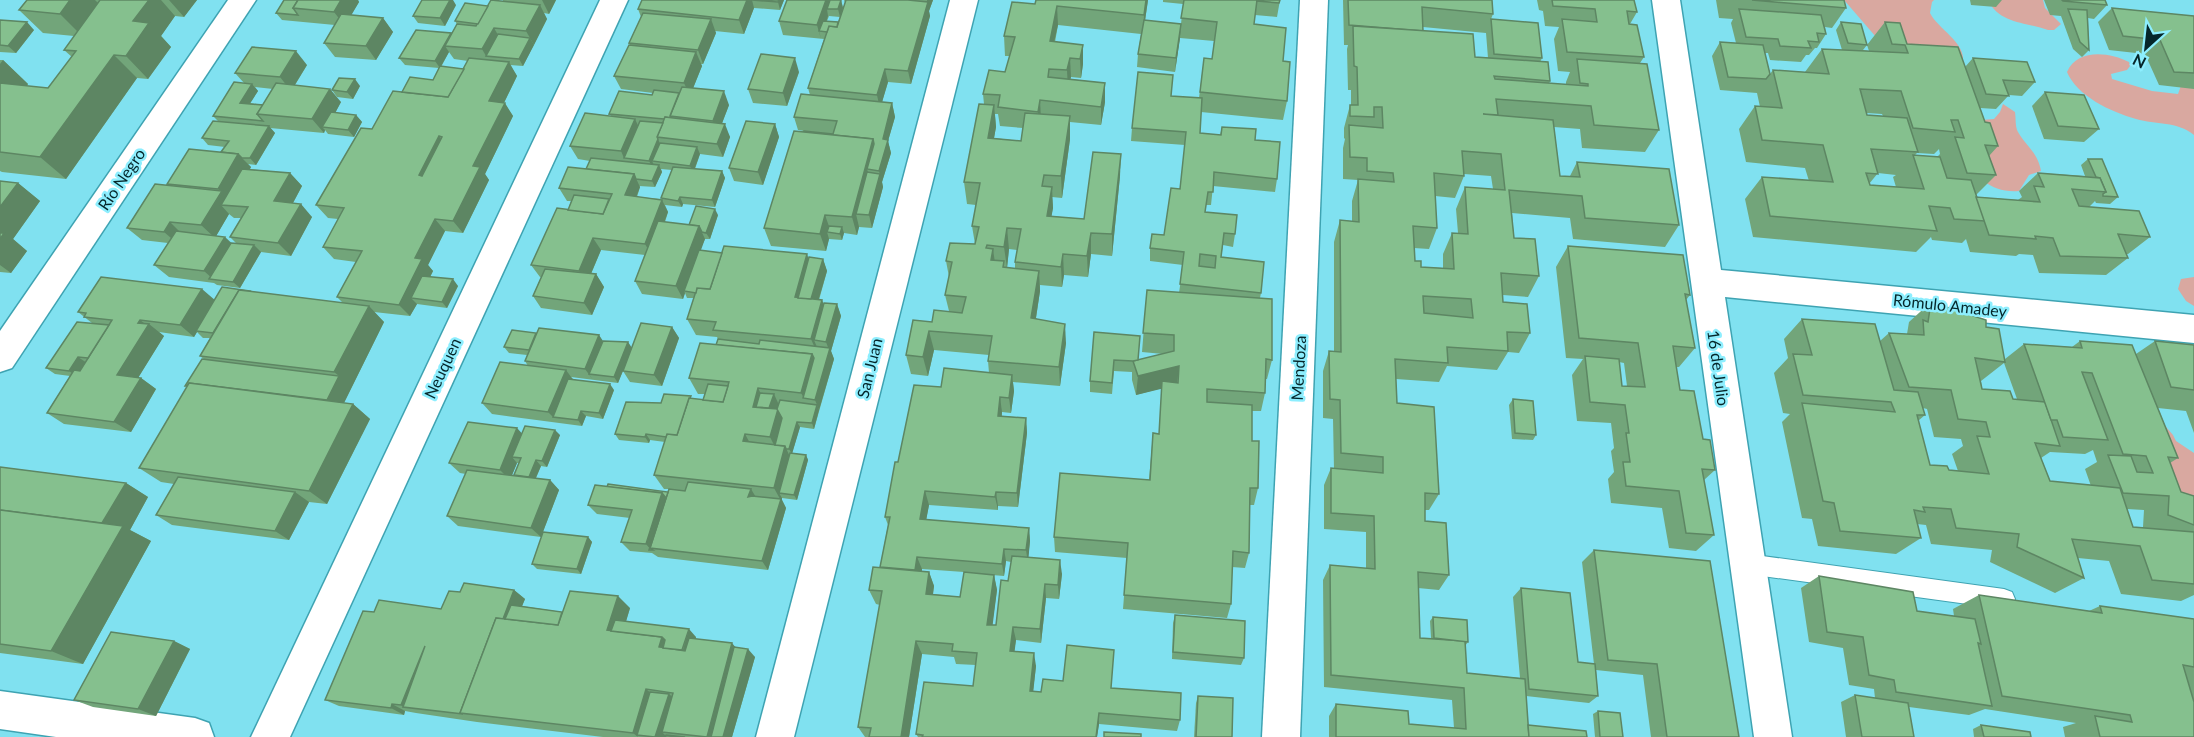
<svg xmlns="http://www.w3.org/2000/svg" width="2194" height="737" font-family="Lato,sans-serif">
<rect width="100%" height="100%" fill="#80e1f0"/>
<g fill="#d9a8a0">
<path d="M1844,0H1934L1932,2L1930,13C1938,29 1965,42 1963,61L1876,37Z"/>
<path d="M1988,0H2043L2045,8L2061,24L2054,30H2048C2026,22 1999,24 1988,0Z"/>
<path d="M2194,49V135C2177,121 2156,125 2136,119C2111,112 2077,96 2067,72C2077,48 2110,52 2129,62L2130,66L2127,70L2111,74L2112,79L2152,91L2178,94Z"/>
<path d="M2003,104L2015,112C2016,118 2015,127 2018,132C2027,147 2038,153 2041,171L2029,175L2019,191C2004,192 1994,189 1982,180L1981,120L1994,119L2000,112Z"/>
<path d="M2194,277V306L2186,301L2178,289L2181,279Z"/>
<path d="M2109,361L2173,435L2176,441L2194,453V519Z"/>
</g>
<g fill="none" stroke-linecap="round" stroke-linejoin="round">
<defs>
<path id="service" d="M1748,554L2004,589L2012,592L2015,599L2012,606L2004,609L1748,574L1740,571L1737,564L1740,557Z"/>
<g id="minor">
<path d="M228,0H256L12,368L0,372V331Z"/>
<path d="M600,0H628L290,737H251Z"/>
<path d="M950,0H978L794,737H756Z"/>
<path d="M1300,0H1328L1300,737H1262Z"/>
<path d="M1652,0H1680L1721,270L2194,315V343L1725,297L1792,737H1754Z"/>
<path d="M0,691L195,718L209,723L214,737H56L0,729Z"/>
</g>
</defs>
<use href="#service" stroke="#3ea3b2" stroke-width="2"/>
<use href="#minor" stroke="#3ea3b2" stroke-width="3"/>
<use href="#service" fill="#fff" fill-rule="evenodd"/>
<use href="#minor" fill="#fff" fill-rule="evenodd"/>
</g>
<g fill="#72a57a" fill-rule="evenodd">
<path d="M27,0H197L184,17L175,16L161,36L171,47L148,79L137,78L66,179L2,172L0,171V60H3L28,84L27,86L48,88L72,57L64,50L74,36L43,33L19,10Z"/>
<path d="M284,0H358L359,2L351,15L383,18L393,32L376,60L335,57L324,43L335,25L282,20L276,13Z"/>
<path d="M503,0H556L549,14L544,13L547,19L523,66L510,65L517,76L504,103L513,116L485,174L489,180L463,233L445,231L428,265L433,271L430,277L458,286L447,308L417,304L410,316L374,312L384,322L344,403L353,404L370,419L327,504L309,502L289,540L172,525L156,515L174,484L161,482L139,468L205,360L200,356L210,338H203L197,332L194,337L159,332L164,336L138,378H141L156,389L131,432L64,424L47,413L70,376L55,374L46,368L92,323L78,312L215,300L250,291L252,292L343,303L337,297L356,262L334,259L323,247L338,219L328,218L316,205L372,129L402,92L433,80L439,68L405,65L399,58L451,34L457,24L455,21L488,6L503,1ZM449,52L454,59L468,61L464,69L441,67Z"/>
<path d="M642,0H784L780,10L754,8L744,34L715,31L716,33L703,64H701L702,66L693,88L729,105L722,123L730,137L723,157L700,154L695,169L722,171L725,178L715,207L683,204L682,207L665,205L668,212L665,222L689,225L718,215L710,239H705L700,250L722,253L809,259H823L827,271L819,300H822L824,305L837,304L841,316L831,351L834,359L814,429L800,427L792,453L806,455L808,460L797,500L782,498V500L786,508L768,570L658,557L652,553L630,551L621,542L630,518L597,514L588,505L668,492L669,489H664L654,475L665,442L650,440L649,443L619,440L615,434L661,403L692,399L703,400L705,394H698L689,378L716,345L718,339L717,337L696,335L687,319L694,298H687L685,293L683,299L642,294L635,281L645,255L601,250L591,274H596L604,287L592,315L541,308L533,296L541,277H540L531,265L568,210L571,201H567L559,188L586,169L590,161L578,159L570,146L611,116L609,114L652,95L653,93L621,89L614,76L630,45L629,43L641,17L638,9ZM661,169L672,170L661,198L662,199L637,197L640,187L639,186L655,187L662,172Z"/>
<path d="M841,0L843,8L840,17L829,16L827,21L838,22L845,3L844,0H933L929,11L930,16L911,84L888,82L882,102L892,103L895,117L888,141L891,153L882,182L883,187L872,228L859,227L857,235L844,233L842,240L829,239L826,251L771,246L764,228L804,131L798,130L794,117L810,95L808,88L824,39L783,35L779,21Z"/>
<path d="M1036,0H1148L1145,21L1181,24L1183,4L1163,2V0H1280L1277,17L1255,15L1254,24L1283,61L1287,101L1283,120L1201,112L1200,133L1220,135L1222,127L1255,140L1277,179L1275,192L1213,186L1211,205H1206L1205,212L1235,234L1233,247L1223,245L1221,257L1261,293L1260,298L1272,360L1267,379H1265V393L1261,411H1252V441L1258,488L1254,505H1250L1249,553L1245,568L1232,567L1231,604L1227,618L1123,609L1127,558L1055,552L1054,537L1149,480L1153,433H1159L1162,388L1136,395L1132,380V372L1114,371L1112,394L1090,392V381L1094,332L1139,360L1163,354L1142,352L1147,290L1179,293L1183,265L1150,261V248L1164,235L1180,189L1185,145L1131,141L1132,128L1171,96L1199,98L1204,58L1212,59L1214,41L1180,38L1175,72L1137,67L1138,54L1141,34L1058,25L1055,42L1083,45V64L1081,78L1071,77L1070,79L1105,83V102L1101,125L1070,122V139L1062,198L1052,197L1053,208L1051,216L1084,219L1120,176L1112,256L1091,254L1088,277L1064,275L1062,287L1040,285V291L1036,318L1066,343L1060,386L1013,382L1014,391L1011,413L1002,412V416L1026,418L1027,433L1018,507L998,506V510L929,505L926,520L1029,528L1030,541L1028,557L1062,574L1059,599L1046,598L1041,643L1016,640L1014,651L1036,666L1033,691L1041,692L1112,688L1180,720L1177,731L1099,724L1097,737H918L916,734L973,686L976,665L956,664L954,657L922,654L909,737H865L858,727L880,605L876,604L869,590L880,567L888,525L885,517L898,462L941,387L989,373L988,361L989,355L934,350L928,376L911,374L906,355L932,322L949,311L945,295L949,277L946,261L975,244L972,226L976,205L967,204L964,182L984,104L983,94L1005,72L1010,56H1005L1004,36L1035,4ZM995,114H998L1000,126L1023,128L1021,141L994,138L996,127ZM1009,249L1017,250L1015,262V269L1007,268ZM1006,561L1011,562L1008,581L996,625H992L997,590L994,575L980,574L1004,576ZM922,569L964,572L960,597L933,594L934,586L929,572L922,571Z"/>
<path d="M1343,0H1492L1493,14L1491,19L1542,58L1540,62L1550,81L1549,84L1566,85V82L1570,72L1558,71L1554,39L1559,27L1545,26L1543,11L1539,10L1537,0H1634L1637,12L1630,24L1644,57L1640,63L1659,130L1645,152L1582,148L1580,129L1554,127L1560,176H1570L1577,162L1679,225L1665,247L1573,239L1570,218L1512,213L1514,238L1539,276L1528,297L1503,295V302L1530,333L1519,353L1508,352L1497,370L1447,366L1439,382L1396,379L1397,403L1439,494L1429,510H1425V521L1449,575L1439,590L1418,588L1420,638H1431L1430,621L1433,617L1468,642L1465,646L1467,673L1520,678L1513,597L1521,588L1578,662L1594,664L1582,562L1594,550L1739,737H1651L1643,675L1596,670L1598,696L1589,703L1526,696L1528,725L1587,737H1329V716L1336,704L1409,724L1454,728L1452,700L1324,687L1323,580L1330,565L1366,569V532L1324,529V485L1331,468L1334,469L1333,419L1323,418V371L1329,351L1334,352V242L1340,220L1352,221V201L1358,180L1343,179V148L1345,139L1344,138V128L1350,105H1351V90H1348L1347,49L1348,45H1344ZM1423,27L1486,33L1488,58L1475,57L1423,31ZM1464,174L1491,176L1493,189L1465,187L1456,209L1458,233H1452L1443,254V268L1421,267L1415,261L1414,248L1429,249L1437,228L1435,196L1455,198L1464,176Z"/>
<path d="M1716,0H1844L1846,8L1832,28L1825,27L1826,34L1817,48H1815L1809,55H1806L1801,62L1770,60L1768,53H1765L1770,74L1773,70L1805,72L1822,49L1842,50L1836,30L1841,22L1867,45L1863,50L1869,51L1867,45L1885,22L1907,44L1965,67L1973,58L2035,82L2022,96L2009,95L1996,109L1980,108L1985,122L1998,146L1989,156L1996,175L1976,195L1977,197L2018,200L2022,197L2019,191L2038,173L2085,176L2081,165L2088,159L2118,197L2110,204L2096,203L2095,201L2089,207L2150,237L2128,254H2126L2128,258L2106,275L2039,273L2033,255L2019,254L2016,256L1970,252L1966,239L1962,243L1932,240L1931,237L1916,252L1753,237L1745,199L1762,177L1809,181L1805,168L1746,162L1739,129L1755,106L1760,107L1757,93L1720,90L1712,56L1720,42L1736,43L1731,23L1733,19L1719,18ZM1867,113L1882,114L1883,116L1867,115ZM1939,149L1940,154L1937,157L1915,155L1917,153L1934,154ZM1878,173L1896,175L1893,177L1896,187L1870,185L1869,184Z"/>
<path d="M1970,0H2002L1996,7L1971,5Z"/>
<path d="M2044,0H2105L2107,5L2094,19L2088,18L2089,50L2082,57L2073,49L2061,16L2050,15Z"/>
<path d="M456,5L445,26L418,23L413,16Z"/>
<path d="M2112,8L2194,16V89L2159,85L2145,54L2109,50L2098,22Z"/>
<path d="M0,20L34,30L16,53L0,52Z"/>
<path d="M307,65L295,85L341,102L335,113L356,115L362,122L354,137L328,134L325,130L324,133L270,128L275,133L256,165L248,164L251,167L250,169L290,173L302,186L293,203L312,217L291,256L261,252L240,288L217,285L214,283L169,277L154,265L168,243L142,240L127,228L169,186L167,184L221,152L225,147L208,145L202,138L218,121L213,116L244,83L235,73ZM255,87L273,89L263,105L250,103L258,91ZM229,214L234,218H241L230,237L236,243H231L216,236Z"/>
<path d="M799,72L787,106L753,103L748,89Z"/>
<path d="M360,86L353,99L337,97L332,90Z"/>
<path d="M2045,92L2099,129L2084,142L2044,139L2032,106Z"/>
<path d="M775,124L779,137L763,185L734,181L729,168Z"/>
<path d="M0,181L18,183L40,201L13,239L27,251L11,273L0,272Z"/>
<path d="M1568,246L1690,295L1686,300L1695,348L1679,367H1676L1680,390L1703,439L1715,470L1704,480L1714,535L1696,551L1669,548L1662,508L1611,503L1608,479L1614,472L1611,451L1614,448L1611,423L1577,421L1572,375L1583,359L1566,358L1556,267ZM1619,362L1624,363L1627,386H1622Z"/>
<path d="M1931,302L1986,327L2005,359L2024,344L2072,347L2080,341L2136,354L2155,341L2194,345V433L2186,411L2158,408L2178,458L2170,463L2181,492L2194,496V595L2181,601L2121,594L2109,561L2078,558L2084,578L2055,593L1990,562L1992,550L1931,544L1926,525L1917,524L1921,538L1896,554L1818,546L1812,519L1802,518L1782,422L1790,414L1783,413L1774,373L1788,358L1784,339L1802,319L1880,341L1889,333L1907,334L1909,322ZM2004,363L2017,399H2013L1982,389L1981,381ZM1923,408L1927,409L1934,437L1961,439L1963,446L1952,454L1958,471L1949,470L1930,465L1918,421L1925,415ZM2093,450L2097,462L2085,469L2091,486L2050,481L2041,458L2050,452L2085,454ZM2127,509L2144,510L2143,527H2133Z"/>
<path d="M672,327L679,338L662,386L630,382L623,371L618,383L571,377L573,379L614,390L603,419L586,416L582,426L492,414L482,403L528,366L525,361L527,355L509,353L504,347L537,333L599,335L602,341L628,342L631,348Z"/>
<path d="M1513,399L1536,435L1533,440L1512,439L1509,405Z"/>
<path d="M522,433L560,435L547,467L541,466L536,478L550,480L559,490L541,537L458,526L447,516L466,474L460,473L449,463ZM517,463H519L515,476L512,475Z"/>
<path d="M0,467L126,483L148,497L130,530L151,541L83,664L0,653Z"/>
<path d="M588,537L592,542L581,574L537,569L532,564Z"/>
<path d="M1819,576L1917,611L1954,616L1953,609L1979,595L2089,611L2100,606L2194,619V737H2065L2063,727L2076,723L1985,709L1969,715L1909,707L1914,737H1846L1841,702L1855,695L1875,698L1874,689L1849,685L1843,648L1809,642L1801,588Z"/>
<path d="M514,590L525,599L522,606L562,612L630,608L626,621L696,637V639L736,647L755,657L732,737H603L477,722L416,713L405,711L404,715L339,706L325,700L374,612L441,609L460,592Z"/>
<path d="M1175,615L1244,658L1241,665L1172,659L1173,623Z"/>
<path d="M174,641L190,649L156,716L93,707L74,700Z"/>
<path d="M1198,696L1232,737H1194L1196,703Z"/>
<path d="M1598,711L1623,737H1595L1593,714Z"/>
<path d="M1981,725L2031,737H1974L1973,729Z"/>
</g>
<g fill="#5d8663">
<path d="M70,0H95L104,9L83,37L60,14Z"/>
<path d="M149,0H161L175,16L161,36L171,47L148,79L126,56L133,21Z"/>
<path d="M169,0H197L184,17Z"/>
<path d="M341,0H358L359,2L345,26L334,12Z"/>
<path d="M450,0H453L456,5L445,26L440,18Z"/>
<path d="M542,0H556L549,14Z"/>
<path d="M747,0H757H752L754,8L744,34L739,20Z"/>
<path d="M779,0H784L780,10L778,2Z"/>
<path d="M826,0H831L827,9L828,16L823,32L819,31L821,39L817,25Z"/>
<path d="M841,0L843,8L840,17L838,9Z"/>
<path d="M927,0H933L929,11L930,16L911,84L908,71L927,3Z"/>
<path d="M1146,0H1148L1143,34L1144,15Z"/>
<path d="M540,5L547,19L534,45L526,31Z"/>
<path d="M1057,6L1058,25L1050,60V41Z"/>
<path d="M383,18L393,32L376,60L366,46Z"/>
<path d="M711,19L716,33L703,64L698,50Z"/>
<path d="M27,22L34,30L16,53L8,46Z"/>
<path d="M1181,24L1180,38L1175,72L1176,58Z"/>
<path d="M494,28L502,42L486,56L482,49Z"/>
<path d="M451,33L445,46L449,52L440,68L435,61Z"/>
<path d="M530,38L534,45L523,66L519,59Z"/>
<path d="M1083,45V64L1081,78L1080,59Z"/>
<path d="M296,51L307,65L291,91L280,77Z"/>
<path d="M696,52L702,66L690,96L684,83Z"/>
<path d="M114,55L137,78L66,179L40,157Z"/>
<path d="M795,58L799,72L787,106L783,93Z"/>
<path d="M1070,58L1071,77L1068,90L1067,70Z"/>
<path d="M3,60L28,84L12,104L0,94V64Z"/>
<path d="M509,62L517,76L498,115L489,101Z"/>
<path d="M885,69L888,82L880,109L877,95Z"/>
<path d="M355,79L360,86L353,99L347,92Z"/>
<path d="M1105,83V102L1101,125V107Z"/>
<path d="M252,84L258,91L246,110L240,103Z"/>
<path d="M330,89L341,102L327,128L322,127L325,130L324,133L312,119Z"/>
<path d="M724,91L729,105L718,134L713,121Z"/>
<path d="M1040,100L1041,119L1039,130L1038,112Z"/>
<path d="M505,103L513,116L485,174L489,180L463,233L453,221L473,166Z"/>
<path d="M892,103L895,117L888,141L891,153L882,182L883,187L872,228L869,215L880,175L879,171L883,139Z"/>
<path d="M994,105L996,127L990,160L988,138Z"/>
<path d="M356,115L362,122L354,137L348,130Z"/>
<path d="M1070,116V139L1062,198L1061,176Z"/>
<path d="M635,119L641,132L624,158L621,151Z"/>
<path d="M725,124L730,137L723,157L717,144Z"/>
<path d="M775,124L779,137L763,185L758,172Z"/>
<path d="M269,126L275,133L256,165L250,158Z"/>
<path d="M439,136L449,150L429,188L419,175Z"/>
<path d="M658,139L661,146L652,161L654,165L653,168L649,161Z"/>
<path d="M873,139L877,157L867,169L871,182L856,214L859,227L857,235L852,217Z"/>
<path d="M697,147L700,154L693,173L690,166Z"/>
<path d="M238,154L251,167L232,201L221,205L229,214L215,238L201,225L222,192L218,189Z"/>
<path d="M1121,154L1120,176L1112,256V234Z"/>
<path d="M659,165L662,172L655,187L652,181Z"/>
<path d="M722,171L725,178L715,207L712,200Z"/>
<path d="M290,173L302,186L287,214L274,201Z"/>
<path d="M634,174L640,187L632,208L625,195Z"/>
<path d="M18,183L40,201L13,239L27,251L11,273L0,265V207Z"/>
<path d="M1052,187L1053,208L1048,237L1047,216Z"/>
<path d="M680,197L683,204L682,207L678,201Z"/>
<path d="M662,200L668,212L652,256L645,244Z"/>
<path d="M301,204L312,217L291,256L278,243Z"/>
<path d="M715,209L718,215L710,239L706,233Z"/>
<path d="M825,215L831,232H827L829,239L826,251L820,234Z"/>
<path d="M435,219L445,231L428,265L433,271L419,299L411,298L417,304L410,316L399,305L415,258Z"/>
<path d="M170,222L183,235L178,244L164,232Z"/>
<path d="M699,226L705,239L686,291H684L685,293L683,299L676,286Z"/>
<path d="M842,227L844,233L842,240L840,234Z"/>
<path d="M1007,228L1009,249L1007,268L1004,247Z"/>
<path d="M1091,233V254L1088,277L1087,256Z"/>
<path d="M225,237L238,249L213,279L204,271Z"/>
<path d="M593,238L601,250L587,283L579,271Z"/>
<path d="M254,245L261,252L240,288L233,282Z"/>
<path d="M993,249L996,270L991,260Z"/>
<path d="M807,254L813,271L797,302L795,297Z"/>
<path d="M1063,254L1064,275L1062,287L1061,267Z"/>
<path d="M823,259L827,271L814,315L810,303Z"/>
<path d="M1039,271L1040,291L1033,337L1031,318Z"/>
<path d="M596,274L604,287L592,315L584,303Z"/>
<path d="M453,279L458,286L447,308L442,302Z"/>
<path d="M202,289L216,301L196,331L197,332L194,337L180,325Z"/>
<path d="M822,300L828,317L814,340L819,352L818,355L811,339Z"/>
<path d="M837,304L841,316L831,351L834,359L819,410L815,400L829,350L826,342Z"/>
<path d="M369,306L384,322L338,415L325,404L339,376L334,372Z"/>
<path d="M140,320L148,326L149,324L164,336L133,386L117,375Z"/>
<path d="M1065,324L1066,343L1060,386L1059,367Z"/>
<path d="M672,327L679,338L662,386L654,375Z"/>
<path d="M929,331L934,350L928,376L923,357Z"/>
<path d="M599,335L607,347L589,374L593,380L585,369Z"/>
<path d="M628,342L632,348L618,383L614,377Z"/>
<path d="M812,354L818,370L804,398L801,393Z"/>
<path d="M78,357L87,363L78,377L69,371Z"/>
<path d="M1179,366L1177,385L1136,395L1138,376Z"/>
<path d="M566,370L574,381L553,417L548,412Z"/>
<path d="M1012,375L1014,391L1011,413L1009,398Z"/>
<path d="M141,378L156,389L131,432L114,422Z"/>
<path d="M610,384L614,390L603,419L599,413Z"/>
<path d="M758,388L766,404L755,411L753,407Z"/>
<path d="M774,394L779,405L785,424L775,447L770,437L768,412Z"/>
<path d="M1000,397L1002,412L1000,431L998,416Z"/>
<path d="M353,404L370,419L327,504L309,491Z"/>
<path d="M817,405L819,410L814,429L812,423Z"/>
<path d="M581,411L586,416L582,426L578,420Z"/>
<path d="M1026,418L1027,433L1018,507L1017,493Z"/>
<path d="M797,422L800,427L792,454L789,449Z"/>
<path d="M517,428L527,439L512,457L517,463L510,480L500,470Z"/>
<path d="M555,430L560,435L547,467L542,461Z"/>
<path d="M646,434L650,440L649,443L645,437Z"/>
<path d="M745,434L753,449L743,441Z"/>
<path d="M785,446L792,461L779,493L782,498V500L786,508L768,570L762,561L780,499L774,488Z"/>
<path d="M806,455L808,460L797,500L794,495Z"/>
<path d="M536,460L541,466L534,482L529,477Z"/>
<path d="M550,480L559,490L541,537L531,528Z"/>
<path d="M126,483L148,497L130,530L151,541L83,664L51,651L101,525Z"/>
<path d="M751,489L757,499L748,497Z"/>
<path d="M925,491L929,505L924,532L920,519Z"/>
<path d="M295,492L309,502L289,540L275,531Z"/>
<path d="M996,492L998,506V510L995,497Z"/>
<path d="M662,493L670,503L650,548L651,550L646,544Z"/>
<path d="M1029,528L1030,541L1028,563L1026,550Z"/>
<path d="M588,537L592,542L581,574L577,569Z"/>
<path d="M1004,549L1006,561L1004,576L1002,564Z"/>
<path d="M917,557L922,569L920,583L915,571Z"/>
<path d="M1060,560L1062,574L1059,599L1058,585Z"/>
<path d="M929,572L934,586L931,608L926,594Z"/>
<path d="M994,575L997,590L991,638L987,625Z"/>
<path d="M1045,584L1046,598L1041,643L1040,629Z"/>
<path d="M514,590L525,599L515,623L502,621Z"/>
<path d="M618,596L630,608L622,635L607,630Z"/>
<path d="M1013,627L1016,640L1013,664L1010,651Z"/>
<path d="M689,629L696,637L689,660L682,653Z"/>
<path d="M662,637L673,648L659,647Z"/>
<path d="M174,641L190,649L156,716L138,709Z"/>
<path d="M916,641L922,654L909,737H901Z"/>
<path d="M732,643L741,654L719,737H707Z"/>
<path d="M425,646L403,707L401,705Z"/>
<path d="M748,649L755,657L732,737H723Z"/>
<path d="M1034,653L1036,666L1032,703L1030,691Z"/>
<path d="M646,689L658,699L637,735L638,737L633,733Z"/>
<path d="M669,694L677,701L662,732L666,736V737H655Z"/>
<path d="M392,704L405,711L404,715L391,708Z"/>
<path d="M1099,713V724L1097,737H1096Z"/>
</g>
<g fill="#85c08e" stroke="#5d8663" stroke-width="1.5" fill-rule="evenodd">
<path d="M27,0H70L60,14L19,10Z"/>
<path d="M100,0H149L133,21L149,23L126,56L114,55L40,157L0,152V83L48,88L76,51L64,50Z"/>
<path d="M284,0H298L293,8L298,15L276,13Z"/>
<path d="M298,0H341L334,12L293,8Z"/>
<path d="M422,0H450L440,18L413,16Z"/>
<path d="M491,0L540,5L526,31L494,28L482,49L445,46L457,24L476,26Z"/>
<path d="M642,0H747L739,20L638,9Z"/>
<path d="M752,0H779L778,2Z"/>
<path d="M787,0H826L817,25L779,21Z"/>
<path d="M830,0H841L838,9H827Z"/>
<path d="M846,0H908L928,2L908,71L885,69L877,95L808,88L829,26L837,27Z"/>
<path d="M1036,0H1146L1144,15L1057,6L1050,41L1083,45L1080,59L1070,58L1067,70L1049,69L1048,77L1105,83L1101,107L1040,100L1038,112L998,107L1000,95L983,94L989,70L1005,72L1015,37L1004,36L1012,2L1035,4Z"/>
<path d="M1184,0H1257L1254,24L1286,28L1283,61L1290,62L1287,101L1200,92L1204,58L1212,59L1217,22L1181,18Z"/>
<path d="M1257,0H1280L1279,3L1257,1Z"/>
<path d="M1348,0H1492L1493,14L1422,7L1423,31L1349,25Z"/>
<path d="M1552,0H1634L1637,12L1627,11L1629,24L1637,25L1644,57L1567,52L1562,19L1597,22L1595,9L1553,6Z"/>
<path d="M1752,0H1844L1846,8Z"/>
<path d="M2062,0H2105L2107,5L2063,1Z"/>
<path d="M465,3L488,6L478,24L455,21Z"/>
<path d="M2112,8L2194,16V73L2174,72L2160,40L2123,36Z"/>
<path d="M1739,9L1821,15L1826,34L1817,33L1819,42L1808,41L1811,48L1780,46L1778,39L1746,37Z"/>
<path d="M2068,9L2087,10L2089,50L2080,42Z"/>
<path d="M643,13L711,19L698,50L629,43Z"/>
<path d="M341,14L383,18L366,46L324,43Z"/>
<path d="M1491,19L1538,23L1542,58L1494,54Z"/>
<path d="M0,20L27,22L8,46L0,45Z"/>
<path d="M1144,20L1181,24L1176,58L1138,54Z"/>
<path d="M823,21L838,22L837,27L829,26L827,32L819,31Z"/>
<path d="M1841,22L1861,24L1867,45L1848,43Z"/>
<path d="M1885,22L1900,23L1907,44L1958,47L1985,122L1990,123L1998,146L1985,145L1996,175L1967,173L1955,137L1964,138L1958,120H1951L1955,132L1913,128L1901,91L1860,89L1867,115L1907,118L1918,152L1871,149L1878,174L1866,173L1870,185L1924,189L1913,155L1940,157L1947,178L1971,180L1985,221L1954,219L1950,208L1929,206L1937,231L1770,216L1762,177L1833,182L1823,145L1762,140L1755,106L1782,108L1773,70L1829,74L1822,49L1908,53L1905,45L1892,44Z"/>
<path d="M1353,26L1473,34L1475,57L1548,62L1550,81L1494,76L1495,79L1588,86V84L1580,83L1577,59L1647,64L1659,130L1594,125L1591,106L1496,99L1498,115L1483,114L1553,120L1560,176L1580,177L1577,162L1669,169L1679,225L1585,218L1582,196L1509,190L1514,238L1535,239L1539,276L1501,273L1503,302L1527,304L1530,333L1507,332L1508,351L1447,347L1448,363L1395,359L1397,403L1434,407L1439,494L1425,493V521L1446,523L1449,575L1418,572L1420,638L1465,641L1467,673L1525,679L1529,737H1336V704L1408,711L1409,724L1466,729L1464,688L1331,675L1330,565L1375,569L1374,516L1331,513V468L1383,473V457L1341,453L1340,400L1330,399L1329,351L1341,352L1340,220L1359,222L1358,179L1394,182L1393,173L1367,171V158L1350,157L1349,125L1383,128L1382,107H1374V117L1350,116V105H1358L1357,67L1354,66ZM1462,151L1501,154L1505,190L1465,187L1468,234L1452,233L1454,269L1421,267V261H1415L1413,226L1437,228L1434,173L1464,176ZM1423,296L1471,299L1473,318L1424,313Z"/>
<path d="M416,30L451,33L435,61L399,58Z"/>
<path d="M498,34L530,38L519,59L486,56Z"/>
<path d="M1720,42L1763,45L1770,74L1766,79L1728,77Z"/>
<path d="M629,45L696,52L684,83L614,76Z"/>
<path d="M252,47L296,51L280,77L235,73Z"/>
<path d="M761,54L795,58L783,93L748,89Z"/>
<path d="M469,58L509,62L489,101L505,103L473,166L480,167L453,221L435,219L415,258L422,259L399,305L337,297L362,251L323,247L344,208L316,205L361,128L372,129L393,91L448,97ZM439,136L442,137L422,176L419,175Z"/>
<path d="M1973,58L2027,62L2035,82L2003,80L2009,96L1986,94Z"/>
<path d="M440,66L464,69L448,97L402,92L410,77L433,80Z"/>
<path d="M1138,72L1173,75L1171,96L1202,98L1200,133L1221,135L1222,127L1256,129L1255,140L1280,142L1277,179L1214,172L1213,192H1208L1205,212L1237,215L1235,234L1224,233L1221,257L1264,262L1261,293L1180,284L1184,252L1150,248L1152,234L1164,235L1171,188L1180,189L1186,132L1132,128ZM1200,254L1216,256L1215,268L1199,266Z"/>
<path d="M339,78L355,79L347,92L332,90Z"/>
<path d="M234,82L252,84L240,103L263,105L257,114L263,121L213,116Z"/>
<path d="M276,83L330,89L312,119L257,114Z"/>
<path d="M682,87L724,91L713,121L670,116Z"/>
<path d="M654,90L679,93L670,116V118L665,117L664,119L609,114L619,91L652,95Z"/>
<path d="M2045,92L2084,95L2099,129L2058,126Z"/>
<path d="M801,94L892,103L883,139L888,140L879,171L867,169L874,144L873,139L803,132L804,131L833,134L837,121L794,117Z"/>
<path d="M979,104L994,105L988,138L1021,141L1025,113L1070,116L1061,176L1044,175L1042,186L1052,187L1047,216L1084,219L1093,152L1121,154L1112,234L1091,233L1087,256L1063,254L1061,267L1015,262L1021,229L1007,228L1004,247L987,245L986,248L993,249L991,260L1004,261L1003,267L1039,271L1031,318L1065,324L1059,367L988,361L992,336L929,331L923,357L906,355L913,320L932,322L934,310L962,313L966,297L945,295L952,262L946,261L950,243L975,244L979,227L972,226L980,183L964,182Z"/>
<path d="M331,112L356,115L348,130L322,127Z"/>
<path d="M585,113L635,119L621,151L570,146Z"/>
<path d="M665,117L725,124L717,144L657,137Z"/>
<path d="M213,121L269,126L250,158H242L238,154L221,152L229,141L202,138Z"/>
<path d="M640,121L663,123L657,137L658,139L649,161L624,158Z"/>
<path d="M746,121L775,124L758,172L729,168Z"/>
<path d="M794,131L873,139L852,217L825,215L820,234L764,228Z"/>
<path d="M660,143L697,147L690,166L652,161Z"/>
<path d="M189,149L238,154L218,189L167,184Z"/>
<path d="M591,158L659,165L652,181L636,179L634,174L586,169Z"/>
<path d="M2088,159H2102L2118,197L2103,196V194L2106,192L2100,178L2096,177Z"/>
<path d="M568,167L634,174L625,195L662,200L645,244L593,238L579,271L531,265L557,208L603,214L612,194L559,188Z"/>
<path d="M673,167L722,171L712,200L680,197L678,201L661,198Z"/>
<path d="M242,169L290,173L274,201L301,204L278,243L230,237L248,207L221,205Z"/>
<path d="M867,172L880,174L869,215L856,214Z"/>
<path d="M2038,173L2100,178L2106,192L2072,189L2079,206L2139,211L2150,237L2118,234L2128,258L2060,256L2053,238L2035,236L2036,239L1989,235L1976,197L2040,202L2034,186L2044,187Z"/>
<path d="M0,181L18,183L0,207Z"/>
<path d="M155,184L222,191L201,225L170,222L164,232L127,228Z"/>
<path d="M574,195L609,199L603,214L568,210Z"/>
<path d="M696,206L715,209L706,233L702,232L699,226L689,225Z"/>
<path d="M658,221L699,226L676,286L635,281Z"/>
<path d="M829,226L842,227L840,234L827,232Z"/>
<path d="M176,231L225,237L204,271L154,265Z"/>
<path d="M0,233H4L0,239Z"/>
<path d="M231,243L254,245L233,282L209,279Z"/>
<path d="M724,246L807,254L795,297L822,300L811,339L713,330L716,322L687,319L697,288L710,289Z"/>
<path d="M1568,246L1683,255L1690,295L1685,294L1695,348L1673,346L1680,390L1694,391L1703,439L1710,440L1715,470L1702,469L1714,535L1686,533L1679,491L1626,486L1623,462H1630L1626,433H1629L1625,405L1590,402L1585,356L1619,359L1622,386L1645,387L1638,343L1579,338Z"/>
<path d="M699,250L722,253L710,289L697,288L696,293L684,291Z"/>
<path d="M809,257L823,259L811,299L798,298Z"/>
<path d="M545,269L596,274L584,303L533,296Z"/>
<path d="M422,276L453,279L442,302L411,298Z"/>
<path d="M101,277L202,289L180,325L140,320L138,323L149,324L117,375L141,378L114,422L47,413L74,370L80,371L112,320L84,317L86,313L78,312Z"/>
<path d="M222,287L250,291L249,292L239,290L213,333L196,331Z"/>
<path d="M239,290L369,306L334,372L200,356Z"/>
<path d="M1147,290L1272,299V360L1266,359L1265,393L1207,389V402L1252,405V441H1259L1258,488H1250L1249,553L1233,551L1231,604L1124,595L1128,543L1054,537L1060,473L1150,480L1153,433L1159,434L1162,381L1178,383L1179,366L1138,376L1133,361L1174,351V335L1143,333Z"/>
<path d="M1931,302L1986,320V327L1999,329L2005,362L1975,358L1982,389L2010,391L2013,399L2045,402L2060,446L2035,443L2050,481L2120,488L2133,527L2194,532V584L2152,580L2140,546L2072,539L2084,578L2017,547L2019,534L1956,528L1951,509L1923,507L1925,512L1914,510L1921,538L1840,531L1834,503L1823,501L1802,403L1895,412L1891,402L1803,395L1793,354L1812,355L1802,319L1875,324L1894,390L1918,392L1925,415H1917L1930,465L1947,466L1949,470L1989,474L1977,436L1990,437L1986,422L1958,419L1951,390L1909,387L1889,333L1924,335L1923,320L1928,322Z"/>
<path d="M824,303L837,304L826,342L814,340Z"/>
<path d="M77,322L109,325L88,358L78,357L69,371L46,368Z"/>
<path d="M641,323L672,327L654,375L623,371Z"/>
<path d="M539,328L599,335L585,369L525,361Z"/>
<path d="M512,330L536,333L529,350L504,347Z"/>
<path d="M1094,332L1140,336L1138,360L1133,361L1114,360L1112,383L1090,381Z"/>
<path d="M718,339L759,344L760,340L830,348L815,400L803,398L814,358L812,354L716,345Z"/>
<path d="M603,341L628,342L614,377L589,374Z"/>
<path d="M2080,341L2132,345L2178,458L2168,457L2181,492L2194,496V525L2168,515L2169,496L2123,493L2108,455L2131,456L2137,472L2153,473L2146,456L2123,454L2092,373L2082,372L2108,440L2063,437L2057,420H2051L2024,344L2082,348Z"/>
<path d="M2155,341L2194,345V390L2171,387Z"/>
<path d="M700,343L812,354L801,393L758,388L753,407L778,409L770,437L745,434L743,441L785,446L774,488L654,475L667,434L677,435L689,398L723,402L729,382L689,378Z"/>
<path d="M202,359L339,376L327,400L189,383L187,386H185Z"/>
<path d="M500,362L566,370L548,412L482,403Z"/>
<path d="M944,368L1012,375L1009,398L1000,397L998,416L1026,418L1017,493L996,492L995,497L925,491L920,519L1029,528L1026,550L1004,549L1002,564L917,557L915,570L880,567L890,517H885L895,462H898L914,385L941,387Z"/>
<path d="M568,379L610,384L599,413L581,411L578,420L553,417Z"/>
<path d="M189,383L353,404L309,491L139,468Z"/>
<path d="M708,384L728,386L723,402L703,400Z"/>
<path d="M760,393L774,394L769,408L756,407Z"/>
<path d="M664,394L691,396L690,398H689L677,435L667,434L666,437L646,434L645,437L615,434L626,402L661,403Z"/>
<path d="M1513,399L1533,401L1536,435L1515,433Z"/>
<path d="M780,400L817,405L812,423L797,422L789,449H786L785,446L775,445L782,418L777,409Z"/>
<path d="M468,422L517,428L500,470L449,463Z"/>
<path d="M525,426L555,430L542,461L536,460L529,477L514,475L521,458L512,457Z"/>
<path d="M790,453L806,455L794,495L779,493Z"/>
<path d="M0,467L126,483L102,523L0,510Z"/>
<path d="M467,470L550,480L531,528L447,516Z"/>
<path d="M178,477L295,492L275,531L156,515Z"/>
<path d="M688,482L751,489L748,497L752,496L781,499L762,561L650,548L669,489L685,491Z"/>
<path d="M608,484L668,492L650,548L653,550H649L666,498L662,493L607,487Z"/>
<path d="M595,485L662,493L646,544L621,542L632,510L588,505Z"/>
<path d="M0,510L123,526L51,651L0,644Z"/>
<path d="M543,532L588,537L577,569L532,564Z"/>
<path d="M1594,550L1710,561L1739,737H1667L1657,664L1608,660Z"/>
<path d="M1012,556L1060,560L1058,585L1045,584L1040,629L1013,627L1010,651L1034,653L1030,691L1041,692L1043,679L1063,681L1067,645L1114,650L1111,688L1181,693L1180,720L1099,713L1096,737H922L923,735L916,734L924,682L973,686L977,653L952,651L953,644L916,641L901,737H869L871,728L858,727L882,591L869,590L873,567L929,572L926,594L960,597L964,572L994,575L987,625H996L1001,580L1008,581Z"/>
<path d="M1819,576L1913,592L1917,611L1975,619L1981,644L1978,643L1992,706L1896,692L1894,680L1869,675L1863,637L1827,632Z"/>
<path d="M464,583L514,590L503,619L496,618L460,713L463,714L403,707L425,646L401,705L392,704L391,708L325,700L363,611L374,612L379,600L441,609L449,591L460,592Z"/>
<path d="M1521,588L1570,593L1578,662L1595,664L1598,696L1529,689Z"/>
<path d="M570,591L618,596L607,630L662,637L659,647L685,651L689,638L732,643L707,737L662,732L673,693L646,689L633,733L460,713L496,618L558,625Z"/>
<path d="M1979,595L2102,613L2100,606L2194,619V667L2183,665L2194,702V737H2100L2095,716L2132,722L2130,715L2002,696Z"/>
<path d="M511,605L562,612L558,625L505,619Z"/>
<path d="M1175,615L1245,621L1244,658L1173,652Z"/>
<path d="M1433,617L1467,620L1468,642L1434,638Z"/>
<path d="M615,620L689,629L682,650L663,648L665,640L662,637L611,631Z"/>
<path d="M111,632L174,641L138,709L74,700Z"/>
<path d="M734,647L748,649L723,737H711Z"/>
<path d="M650,692L669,694L655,737L637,735Z"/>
<path d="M1855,695L1908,703L1914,737H1862Z"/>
<path d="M1198,696L1233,698L1232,737H1196Z"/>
<path d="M1598,711L1620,713L1623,737H1600Z"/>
<path d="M1528,725L1586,731L1587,737H1529Z"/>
<path d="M1981,725L2030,732L2031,737H1984Z"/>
<path d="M1104,732L1141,734V737H1104Z"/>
<path d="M666,735L685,737H665Z"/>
</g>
<g text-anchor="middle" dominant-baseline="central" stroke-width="5" stroke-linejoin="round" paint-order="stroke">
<g font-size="16" fill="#05262a" stroke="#8deefe">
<text transform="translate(121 179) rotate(-56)">Río Negro</text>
<text transform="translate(1950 305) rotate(6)">Rómulo Amadey</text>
<text transform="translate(442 368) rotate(-65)">Neuquen</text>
<text transform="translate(869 368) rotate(-76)">San Juan</text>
<text transform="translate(1298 368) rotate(-87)">Mendoza</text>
<text transform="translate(1719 368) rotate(82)">16 de Julio</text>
</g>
</g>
<g transform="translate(2146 48) rotate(207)" stroke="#8deefe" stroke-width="4.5" paint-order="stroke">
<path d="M0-4.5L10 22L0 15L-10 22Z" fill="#05262a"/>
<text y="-9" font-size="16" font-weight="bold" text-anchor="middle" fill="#05262a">N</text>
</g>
</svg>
